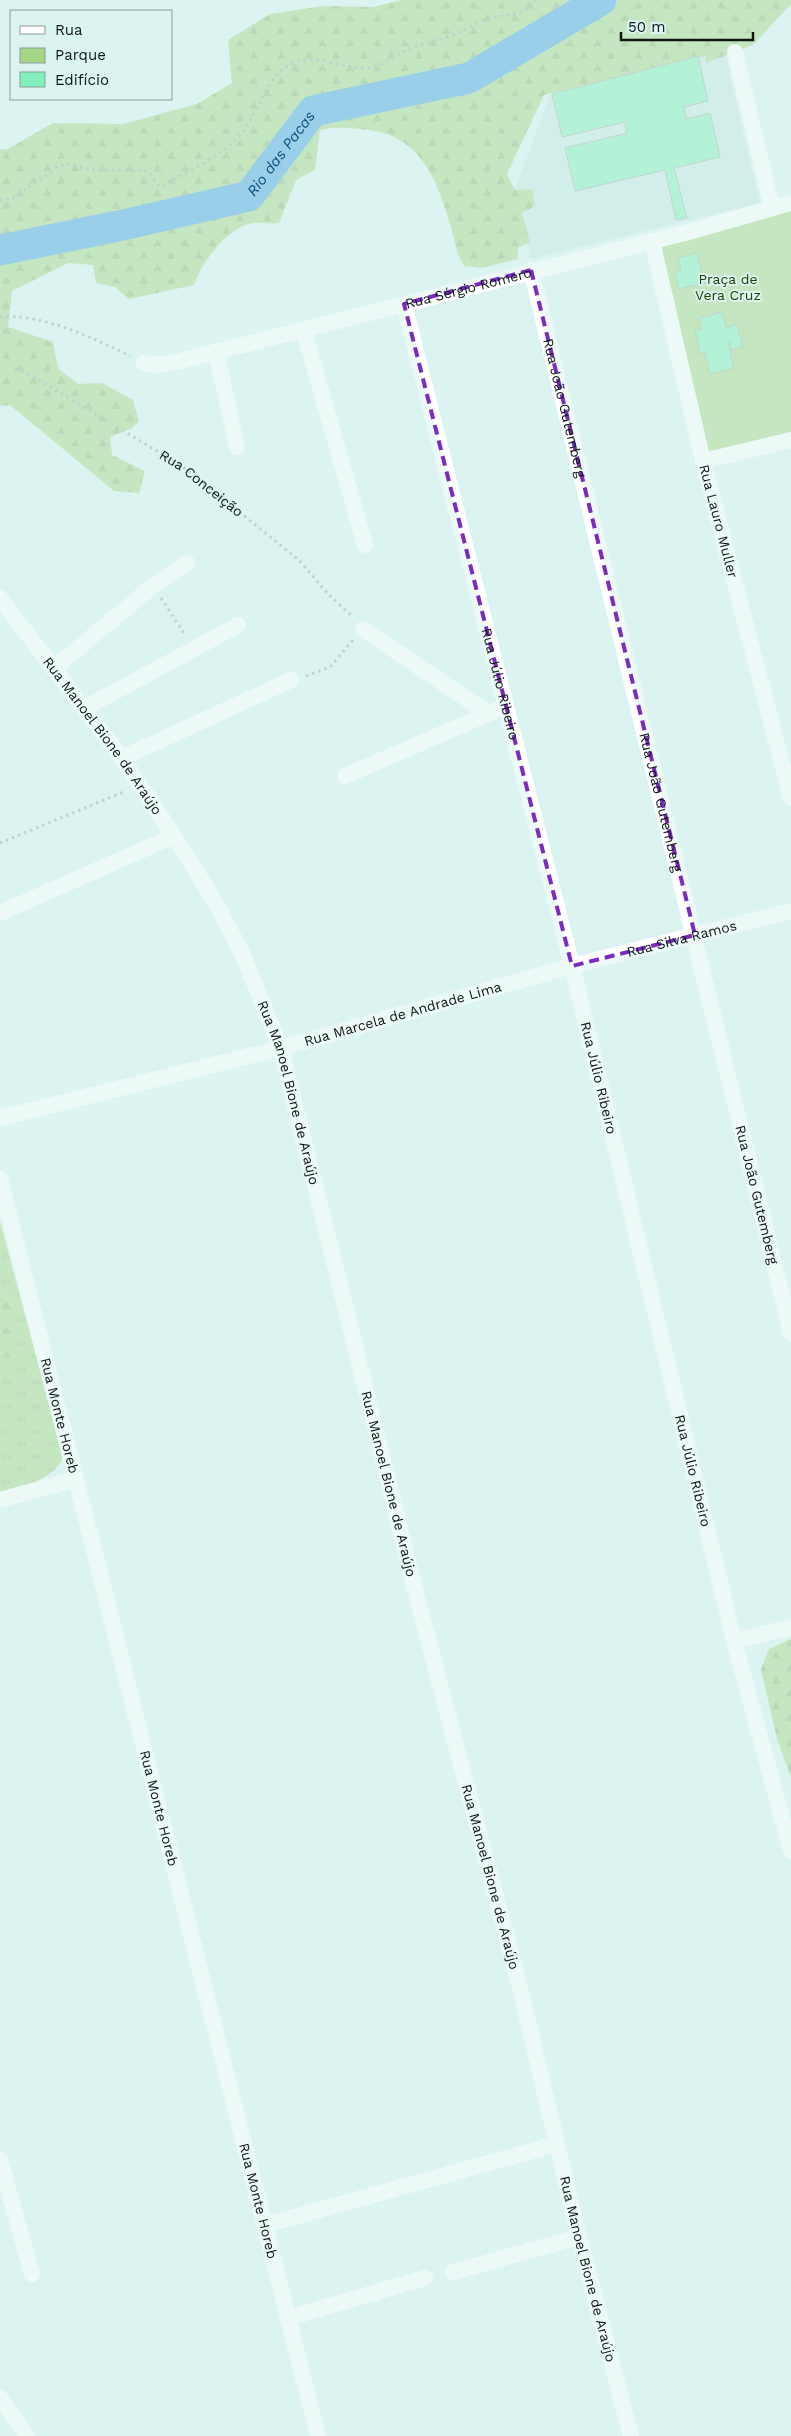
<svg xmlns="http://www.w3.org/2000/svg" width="791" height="2436" font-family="'Work Sans',sans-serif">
<defs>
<pattern id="grass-tufts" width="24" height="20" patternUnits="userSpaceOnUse" patternTransform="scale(1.25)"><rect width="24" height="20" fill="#a6d685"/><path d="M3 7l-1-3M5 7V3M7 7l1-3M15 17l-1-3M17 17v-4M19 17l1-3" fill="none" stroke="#8eb772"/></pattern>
<pattern id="forest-firs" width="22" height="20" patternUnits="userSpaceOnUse" patternTransform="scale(1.25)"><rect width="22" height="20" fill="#a6d685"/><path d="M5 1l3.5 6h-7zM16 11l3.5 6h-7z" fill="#8eb772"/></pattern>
</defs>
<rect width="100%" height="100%" fill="#dcf4f1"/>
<path fill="#c6e7e3" d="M721,36L760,203L531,259L512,198L551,92Z"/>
<path fill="url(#grass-tufts)" d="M0,1222L63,1457C52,1482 24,1485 0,1492V1353L9,1358L16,1312L0,1290Z"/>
<g fill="url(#forest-firs)">
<path d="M401,0H791V4L753,45L706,63L705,56L544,95L507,174L515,190L532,189L535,206L522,213L530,242L518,248V259L481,268L464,266C456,253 455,242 451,227C438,182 421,136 369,130C351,128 337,126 320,130L315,170L296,180L279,223C270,224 260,222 252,223C226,229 202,262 194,285L129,299L115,287L96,283L93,265L68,263L12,291L8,327L53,342L58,368L78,384L102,383L133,400L139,421L132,428L110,437L112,455L145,471L139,493L114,491L10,405L0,406V149L6,150L53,123L123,124L197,104L232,83L228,40L270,14L323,6L373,7Z"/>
<path d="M0,1290L16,1312L19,1340L9,1358L0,1353Z"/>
<path d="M791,1639V1777L777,1739L761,1669L769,1649Z"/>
</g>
<path fill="#a6d685" d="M791,205V440L703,461L652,241Z"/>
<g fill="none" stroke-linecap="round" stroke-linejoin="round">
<path stroke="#4aa2e2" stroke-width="31" id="s1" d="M0,250L123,225L249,196L313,111L469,78L601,0"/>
</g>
<g fill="#83efba" stroke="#9fb0a6">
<path d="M698,56L708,101L684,107L686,119L710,113L720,157L674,168L687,218L676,220L665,170L575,191L565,148L627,133L625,122L562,137L552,94Z"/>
<path d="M697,253L705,283L679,289L675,272L681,270L678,258Z"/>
<path d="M722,312L726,328L737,324L743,347L731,350L730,343H728L734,368L710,374L705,352L700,353L695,331L702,329L699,318Z"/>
</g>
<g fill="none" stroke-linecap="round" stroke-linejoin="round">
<g stroke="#99aca9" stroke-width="3" stroke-dasharray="2.5 4" stroke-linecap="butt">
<path d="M0,201L13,198L57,167L65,164L93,170L148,171L160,187C186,172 218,158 239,136C258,116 264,79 289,65C315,51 340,69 367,68C382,68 397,53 411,48C425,43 440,39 455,34C465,30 475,24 485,20C506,12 520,19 536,0"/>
<path d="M0,317C41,313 93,338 130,356"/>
<path id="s2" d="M15,369L35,378L182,466L299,560L328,594L353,617"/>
<path d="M161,598L185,635"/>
<path d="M306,676L330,667L353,640"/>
<path d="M0,843L126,791"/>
</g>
<g stroke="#fff" stroke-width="16">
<path d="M735,52L772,208"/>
<path id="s3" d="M652,241L703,461L791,798"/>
<path id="s4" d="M531,270L791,1333"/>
<path id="s5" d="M404,304L572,966L734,1641L791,1851"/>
<path d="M304,331L365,545"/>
<path d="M216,351L237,447"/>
<path id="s6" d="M144,363L158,365L176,362L685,233L791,203"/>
<path d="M703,461L791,440"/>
<path id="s7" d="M0,598L122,758L174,836L215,902L243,955L281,1048L418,1601L520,1988L579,2237L631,2436"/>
<path d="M363,629L489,714"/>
<path d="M53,669L153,586L187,563"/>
<path d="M85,708L238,625"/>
<path d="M122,758L291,680"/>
<path d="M345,776L506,706"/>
<path d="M0,913L174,836"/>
<path id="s8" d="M0,1118L281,1048L572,966L791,911"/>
<path id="s9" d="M0,1179L318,2436"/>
<path d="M0,1500L76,1479"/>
<path d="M734,1641L791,1627"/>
<path d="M0,2160L32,2274"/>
<path d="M265,2225L557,2144"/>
<path d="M453,2272L579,2237"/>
<path d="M288,2318L425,2278"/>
<path d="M0,2398L27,2436"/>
</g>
</g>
<path d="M0 0H791V2436H0ZM531,270L695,935L572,966L404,304Z" fill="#dcf4f1" fill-opacity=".55" fill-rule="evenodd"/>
<path fill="none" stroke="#7b2cbf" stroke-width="4" stroke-dasharray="10 6" stroke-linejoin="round" d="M531,270L695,935L572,966L404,304Z"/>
<g text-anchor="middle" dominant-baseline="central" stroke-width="4" stroke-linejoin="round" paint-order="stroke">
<g font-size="14" fill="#234102" stroke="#dcf4f1">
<text x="728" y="279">Praça de<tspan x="728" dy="16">Vera Cruz</tspan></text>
</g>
<g font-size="14" fill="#0f1716" stroke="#dcf4f1">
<text stroke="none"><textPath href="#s6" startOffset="334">Rua Sérgio Romero</textPath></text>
<text stroke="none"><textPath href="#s4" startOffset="142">Rua João Gutemberg</textPath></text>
<text stroke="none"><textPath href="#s2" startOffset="219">Rua Conceição</textPath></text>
<text stroke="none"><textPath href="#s3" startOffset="288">Rua Lauro Muller</textPath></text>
<text stroke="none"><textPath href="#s5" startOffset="392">Rua Júlio Ribeiro</textPath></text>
<text stroke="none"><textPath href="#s7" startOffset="172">Rua Manoel Bione de Araújo</textPath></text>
<text stroke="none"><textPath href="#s4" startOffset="548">Rua João Gutemberg</textPath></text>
<text stroke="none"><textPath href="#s8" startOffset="705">Rua Silva Ramos</textPath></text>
<text stroke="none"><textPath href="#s8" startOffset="416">Rua Marcela de Andrade Lima</textPath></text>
<text stroke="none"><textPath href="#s5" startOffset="798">Rua Júlio Ribeiro</textPath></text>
<text stroke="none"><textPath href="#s7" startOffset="578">Rua Manoel Bione de Araújo</textPath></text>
<text stroke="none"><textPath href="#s4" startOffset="952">Rua João Gutemberg</textPath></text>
<text stroke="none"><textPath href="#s9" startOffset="244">Rua Monte Horeb</textPath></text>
<text stroke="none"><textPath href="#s5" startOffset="1202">Rua Júlio Ribeiro</textPath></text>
<text stroke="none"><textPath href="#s7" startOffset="982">Rua Manoel Bione de Araújo</textPath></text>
<text stroke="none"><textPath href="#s9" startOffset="649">Rua Monte Horeb</textPath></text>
<text stroke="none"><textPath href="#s7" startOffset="1388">Rua Manoel Bione de Araújo</textPath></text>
<text stroke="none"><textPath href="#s9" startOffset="1054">Rua Monte Horeb</textPath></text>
<text stroke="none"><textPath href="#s7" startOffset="1792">Rua Manoel Bione de Araújo</textPath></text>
</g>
<g font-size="15" font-style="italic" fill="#0a4e79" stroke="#dcf4f1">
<text stroke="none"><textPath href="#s1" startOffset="308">Rio das Pacas</textPath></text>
</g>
</g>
<rect x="10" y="10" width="162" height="90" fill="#dcf4f1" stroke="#8a9c99"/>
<rect x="20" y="26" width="25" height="8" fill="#ffffff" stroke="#8a9c99"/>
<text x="55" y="35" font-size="15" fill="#0f1716">Rua</text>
<rect x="20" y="48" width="25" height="15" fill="#a6d685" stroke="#8a9c99"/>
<text x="55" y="60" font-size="15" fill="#0f1716">Parque</text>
<rect x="20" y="72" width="25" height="15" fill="#83efba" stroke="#8a9c99"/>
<text x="55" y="85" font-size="15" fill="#0f1716">Edifício</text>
<path d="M621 32v8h132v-8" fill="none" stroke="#0f1716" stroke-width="2.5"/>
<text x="628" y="32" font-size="15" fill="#0f1716" stroke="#dcf4f1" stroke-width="4" paint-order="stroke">50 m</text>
</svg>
